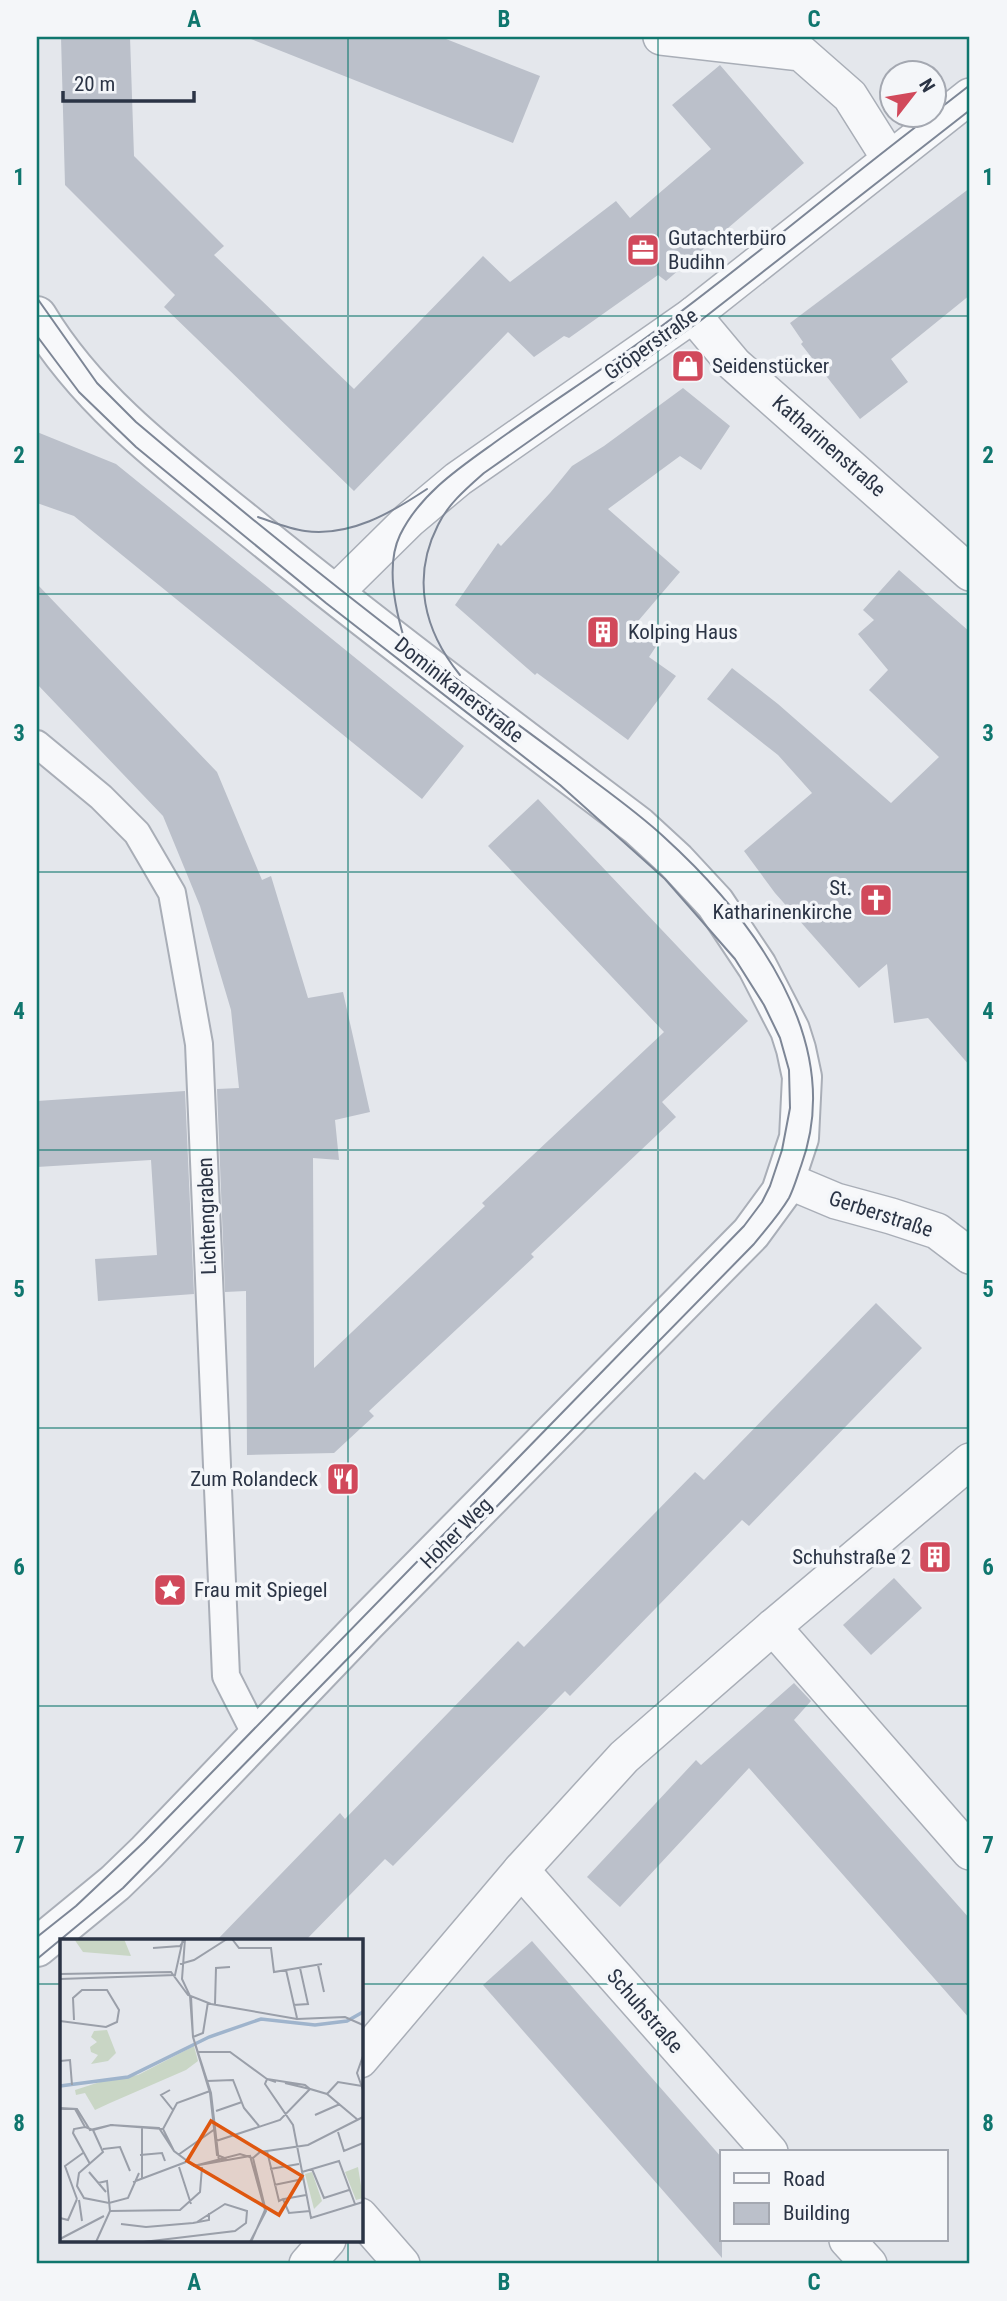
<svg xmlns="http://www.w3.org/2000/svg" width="1007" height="2301" font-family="'Roboto Condensed',sans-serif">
<rect width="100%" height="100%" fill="#e4e7ec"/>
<g fill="#bbc0ca">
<path d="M61,37H130L134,156L224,246L214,255L354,389L483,256L510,282L616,201L630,218L711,149L672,105L720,65L804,163L666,281L658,275L569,338L564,336L534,357L508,332L354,491L164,307L175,295L65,185Z"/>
<path d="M251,37H441L540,76L513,143L251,39Z"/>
<path d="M970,188V295L891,359L908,382L860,419L801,344L803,342L790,323Z"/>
<path d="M683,388L730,426L701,470L680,456L608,509L680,572L633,627L657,645L649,657L676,676L628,740L537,673L535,675L455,605L498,543L501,546L550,493L572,466L604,446Z"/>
<path d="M37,432L116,464L464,746L422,799L74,516L37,503Z"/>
<path d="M899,570L970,632V1066L928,1018L894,1023L887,964L859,988L775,893L744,851L812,793L778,755L707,699L732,668L778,704L891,803L939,757L869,690L888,670L858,634L874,620L863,610Z"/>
<path d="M37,584L217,772L262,880L271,876L308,998L343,992L370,1112L335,1120L339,1160L313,1158L314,1368L485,1206L482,1203L664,1032L488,846L538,799L748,1021L662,1102L676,1117L531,1254L534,1257L369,1411L374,1416L334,1453L247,1455L246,1291L225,1292L217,1089L239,1088L231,1010L200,906L163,816L37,684Z"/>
<path d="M185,1091L194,1294L98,1301L95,1259L157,1255L151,1160L37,1167V1101Z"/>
<path d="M876,1303L922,1348L749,1526L742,1520L570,1696L565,1691L393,1866L385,1859L305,1941H216L340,1813L345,1819L518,1641L524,1647L695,1472L704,1480Z"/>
<path d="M894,1578L922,1608L871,1655L843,1625Z"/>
<path d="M794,1683L811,1701L794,1720L970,1919V2019L749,1768L620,1907L587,1877L696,1760L701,1765Z"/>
<path d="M532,1941L722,2158V2258L483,1985Z"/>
</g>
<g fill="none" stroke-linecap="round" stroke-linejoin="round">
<defs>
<path id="pedestrian" d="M37,744L101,797L137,833L172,893L199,1044L226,1676L257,1737"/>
<g id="minor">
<path d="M661,37L801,53L850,96L889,158"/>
<path d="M693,315L734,364L970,573"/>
<path d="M334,594L409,520L458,479L693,315L970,96"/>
<path d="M786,1180L836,1201L891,1216L937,1231L970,1256"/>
<path d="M773,1627L970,1852"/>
<path d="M521,1870L770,2152"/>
<path d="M360,2060L521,1870L624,1757L773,1627L970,1461"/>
<path d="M360,2216L402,2264"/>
<path d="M847,2240L869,2264"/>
<path d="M307,2264L328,2240"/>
</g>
<path id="tertiary" d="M37,316C91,406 179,469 259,534C383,634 511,730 638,826L676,861L715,903L757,966L790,1030L796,1049L802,1077L799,1138L781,1192L751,1233L367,1622L147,1852L115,1883L37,1947"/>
</defs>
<use href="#pedestrian" stroke="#a9aeb7" stroke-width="30"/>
<use href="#minor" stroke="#a9aeb7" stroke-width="38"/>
<use href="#tertiary" stroke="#a9aeb7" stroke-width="42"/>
<use href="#pedestrian" stroke="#f7f8fa" stroke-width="26"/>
<use href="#minor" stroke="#f7f8fa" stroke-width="35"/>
<use href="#tertiary" stroke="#f7f8fa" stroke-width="38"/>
<g stroke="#7d8696" stroke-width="2">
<path d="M934,113L970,85"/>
<path d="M37,298L97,383L136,422C229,501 325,579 422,653C472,691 523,728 574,766C604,789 636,811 664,837C752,917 847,1041 801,1166C797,1177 794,1188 789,1198C779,1215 766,1229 754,1244L123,1888L37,1959"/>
<path d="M37,336L79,392L136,447L326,603L560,785L665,879L735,959L764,1005L780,1038L789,1070L790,1108L782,1150L770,1186L762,1202L744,1226L144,1842L76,1906L37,1937"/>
<path d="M258,517C273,522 290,529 305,531C350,537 391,513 427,489"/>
<path d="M404,638C395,608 386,564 400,535C420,494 459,468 494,443C548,404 606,368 659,328C751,260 839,185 930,116"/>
<path d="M460,675C424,631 411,578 438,525C448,504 467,488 484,473L700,321L970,110"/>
</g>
</g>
<path fill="none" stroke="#0f766e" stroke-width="2" stroke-opacity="0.55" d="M348,37V1940M658,37V2264M37,316H970M37,594H970M37,872H970M37,1150H970M37,1428H970M37,1706H970M37,1984H61M360,1984H970M348,2240V2264"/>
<defs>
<symbol id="office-square" viewBox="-11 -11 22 22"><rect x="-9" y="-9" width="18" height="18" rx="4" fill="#d1495b" stroke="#f4f6f9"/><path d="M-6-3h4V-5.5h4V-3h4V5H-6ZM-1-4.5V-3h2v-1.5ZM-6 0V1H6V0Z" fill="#fff"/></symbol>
<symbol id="shop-square" viewBox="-11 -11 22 22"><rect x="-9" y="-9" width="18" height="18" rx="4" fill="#d1495b" stroke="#f4f6f9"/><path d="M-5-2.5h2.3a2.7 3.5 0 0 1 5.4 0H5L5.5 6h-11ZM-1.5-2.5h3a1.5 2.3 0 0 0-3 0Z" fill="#fff"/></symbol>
<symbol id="building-square" viewBox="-11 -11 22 22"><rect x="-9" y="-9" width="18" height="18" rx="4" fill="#d1495b" stroke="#f4f6f9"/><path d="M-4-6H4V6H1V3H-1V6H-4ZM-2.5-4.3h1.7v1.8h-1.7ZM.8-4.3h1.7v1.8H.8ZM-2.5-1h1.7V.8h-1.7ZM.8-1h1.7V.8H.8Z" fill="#fff"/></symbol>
<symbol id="church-square" viewBox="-11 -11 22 22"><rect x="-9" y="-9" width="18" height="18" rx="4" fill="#d1495b" stroke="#f4f6f9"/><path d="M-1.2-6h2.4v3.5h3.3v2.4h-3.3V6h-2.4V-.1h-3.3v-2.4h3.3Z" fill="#fff"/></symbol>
<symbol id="restaurant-square" viewBox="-11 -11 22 22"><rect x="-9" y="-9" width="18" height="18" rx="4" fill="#d1495b" stroke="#f4f6f9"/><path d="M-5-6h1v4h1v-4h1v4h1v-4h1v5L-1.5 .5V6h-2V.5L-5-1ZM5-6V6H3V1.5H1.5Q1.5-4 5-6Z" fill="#fff"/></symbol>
<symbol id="sight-square" viewBox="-11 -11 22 22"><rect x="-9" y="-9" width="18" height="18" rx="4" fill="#d1495b" stroke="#f4f6f9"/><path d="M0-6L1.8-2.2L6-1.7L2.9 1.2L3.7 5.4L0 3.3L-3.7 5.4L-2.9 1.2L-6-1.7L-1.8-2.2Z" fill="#fff"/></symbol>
</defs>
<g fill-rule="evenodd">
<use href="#office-square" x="624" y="231" width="38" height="38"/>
<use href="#shop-square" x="669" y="347" width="38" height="38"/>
<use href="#building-square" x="584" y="613" width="38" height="38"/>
<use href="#church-square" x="857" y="881" width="38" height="38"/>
<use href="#restaurant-square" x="324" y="1460" width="38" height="38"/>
<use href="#building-square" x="916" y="1538" width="38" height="38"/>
<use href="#sight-square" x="151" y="1571" width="38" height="38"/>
</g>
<g text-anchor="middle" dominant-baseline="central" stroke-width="7" stroke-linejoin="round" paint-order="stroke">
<g font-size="21" fill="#2b3445" stroke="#f4f6f9" text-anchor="start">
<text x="668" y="238">Gutachterbüro<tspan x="668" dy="24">Budihn</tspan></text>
<text x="712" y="366">Seidenstücker</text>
<text x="628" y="632">Kolping Haus</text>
<text x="852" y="888" text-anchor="end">St.<tspan x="852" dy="24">Katharinenkirche</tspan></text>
<text x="318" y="1479" text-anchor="end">Zum Rolandeck</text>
<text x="911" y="1557" text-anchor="end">Schuhstraße 2</text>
<text x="194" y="1590">Frau mit Spiegel</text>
</g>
<g font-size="21" fill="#2b3445" stroke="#f4f6f9">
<text transform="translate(651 344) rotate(-35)">Gröperstraße</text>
<text transform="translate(829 446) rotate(41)">Katharinenstraße</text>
<text transform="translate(459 690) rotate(38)">Dominikanerstraße</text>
<text transform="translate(881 1214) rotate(18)">Gerberstraße</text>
<text transform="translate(207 1216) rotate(-92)">Lichtengraben</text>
<text transform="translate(456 1533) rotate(-45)">Hoher Weg</text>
<text transform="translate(645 2011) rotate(49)">Schuhstraße</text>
</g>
</g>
<g transform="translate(60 1939)">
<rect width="303" height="303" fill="#e4e7ec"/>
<path d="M14,0H64L71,17L23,13ZM47,91L56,114L48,122L31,125L38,116L31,113L30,108L37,103L31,98L34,92ZM134,107L138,122L126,131L50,164L35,171L25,154L16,156L15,151L43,142L78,136ZM298,228L303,259L296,261L285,233ZM252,233L262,262L254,270L245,235Z" fill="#c9d6c5"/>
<path fill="none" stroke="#9fb4cc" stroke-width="3.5" d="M0,147L68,138L149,98L201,80L255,86L287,82L303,73"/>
<path fill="none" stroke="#9a9fa9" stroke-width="2" d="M125,0L122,40L130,57L133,98L150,154L157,216L167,220M172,0L179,9H211L214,33L262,25M93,9L120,7L125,0M120,25L134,21L167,0M258,26L264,53M226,31L237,79M0,35L111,33L128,56L151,65L237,80L285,78L303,86M0,40L115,36L123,0M131,57L133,98L151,154L159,223M155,65L156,29L170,28M233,66L248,65L240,29M0,82L46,88L57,83L59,71L47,51H22L13,59L14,81M133,98L143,94L148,63M138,113H170L207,140L205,145L233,186L251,279L303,263M303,117L297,134L303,151M0,122L10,121L12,146M147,142L173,141L184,169L199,187M216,143L207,140L245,146L250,150L225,144M110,151L101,156L113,171M267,155L278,143L302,147M0,169L17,170L30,191L51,186L99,189L114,212L134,227L190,217L205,271L191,303M0,170H15L25,188L33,191M156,172L182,163M255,176L280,165M25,188L14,190L13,194L30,225M103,190L114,212L134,227L180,215L193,219L206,272L190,303M103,190L117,164L150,152M33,191L43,213L19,234L17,247L24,259L49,264L68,259L79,234M33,191L51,186L103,190M278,193L284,212L303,204M156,202L220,181L250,150L267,155L298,181M43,210L60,208L70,232M207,212L219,262L223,260L229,274L250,272M80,216L102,214L105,222M118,216L155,190M193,219L200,213L248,206L303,178M119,228L131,265M210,230L239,225M252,230L264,259L289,251M29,233L46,253M242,233L279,222L295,265M82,240V188M73,243L126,223M38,244L47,242L50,272M214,246L243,240M17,260L5,227L23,214M224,260L246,256M19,261L22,282M50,272L120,271L140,253L142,228M0,279L8,281L17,260M61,285L86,288L133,284L149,281V274M0,300L44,277M36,303L50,272M83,303L175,292L186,284L187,272L165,265L137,283"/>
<path fill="#df570f" fill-opacity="0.15" stroke="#df570f" stroke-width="3.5" d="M151,182L242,237L219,276L127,222Z"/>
<rect width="303" height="303" fill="none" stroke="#2b3445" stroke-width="3.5"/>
</g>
<rect width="1007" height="2301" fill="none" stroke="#f4f6f9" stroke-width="77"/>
<rect x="720" y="2150" width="228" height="91" fill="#f4f6f9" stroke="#a4a8b1" stroke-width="2"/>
<rect x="734" y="2173" width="35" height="10" fill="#f7f8fa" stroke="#a4a8b1" stroke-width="2"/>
<text x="783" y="2186" font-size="21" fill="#2b3445">Road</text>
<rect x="734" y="2203" width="35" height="21" fill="#bbc0ca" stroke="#a4a8b1" stroke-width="2"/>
<text x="783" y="2220" font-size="21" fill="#2b3445">Building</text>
<g transform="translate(913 94) rotate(59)"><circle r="33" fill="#f4f6f9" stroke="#a4a8b1" stroke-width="2"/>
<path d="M0-5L12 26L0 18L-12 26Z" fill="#d1495b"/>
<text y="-10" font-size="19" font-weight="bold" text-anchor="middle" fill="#2b3445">N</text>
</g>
<path d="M63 91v10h131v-10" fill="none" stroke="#2b3445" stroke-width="3.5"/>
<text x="74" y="91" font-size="21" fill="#2b3445" stroke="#f4f6f9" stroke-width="5" paint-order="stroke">20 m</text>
<rect x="38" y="38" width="930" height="2224" fill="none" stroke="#0f766e" stroke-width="2.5"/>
<g font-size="23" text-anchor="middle" font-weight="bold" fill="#0f766e">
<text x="194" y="27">A</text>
<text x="504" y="27">B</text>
<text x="814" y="27">C</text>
<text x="19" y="185">1</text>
<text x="988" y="185">1</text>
<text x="19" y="463">2</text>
<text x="988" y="463">2</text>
<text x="19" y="741">3</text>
<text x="988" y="741">3</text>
<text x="19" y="1019">4</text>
<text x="988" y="1019">4</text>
<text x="19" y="1297">5</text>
<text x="988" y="1297">5</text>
<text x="19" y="1575">6</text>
<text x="988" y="1575">6</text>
<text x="19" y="1853">7</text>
<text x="988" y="1853">7</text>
<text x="19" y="2131">8</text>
<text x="988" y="2131">8</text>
<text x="194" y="2290">A</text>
<text x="504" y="2290">B</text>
<text x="814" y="2290">C</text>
</g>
</svg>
